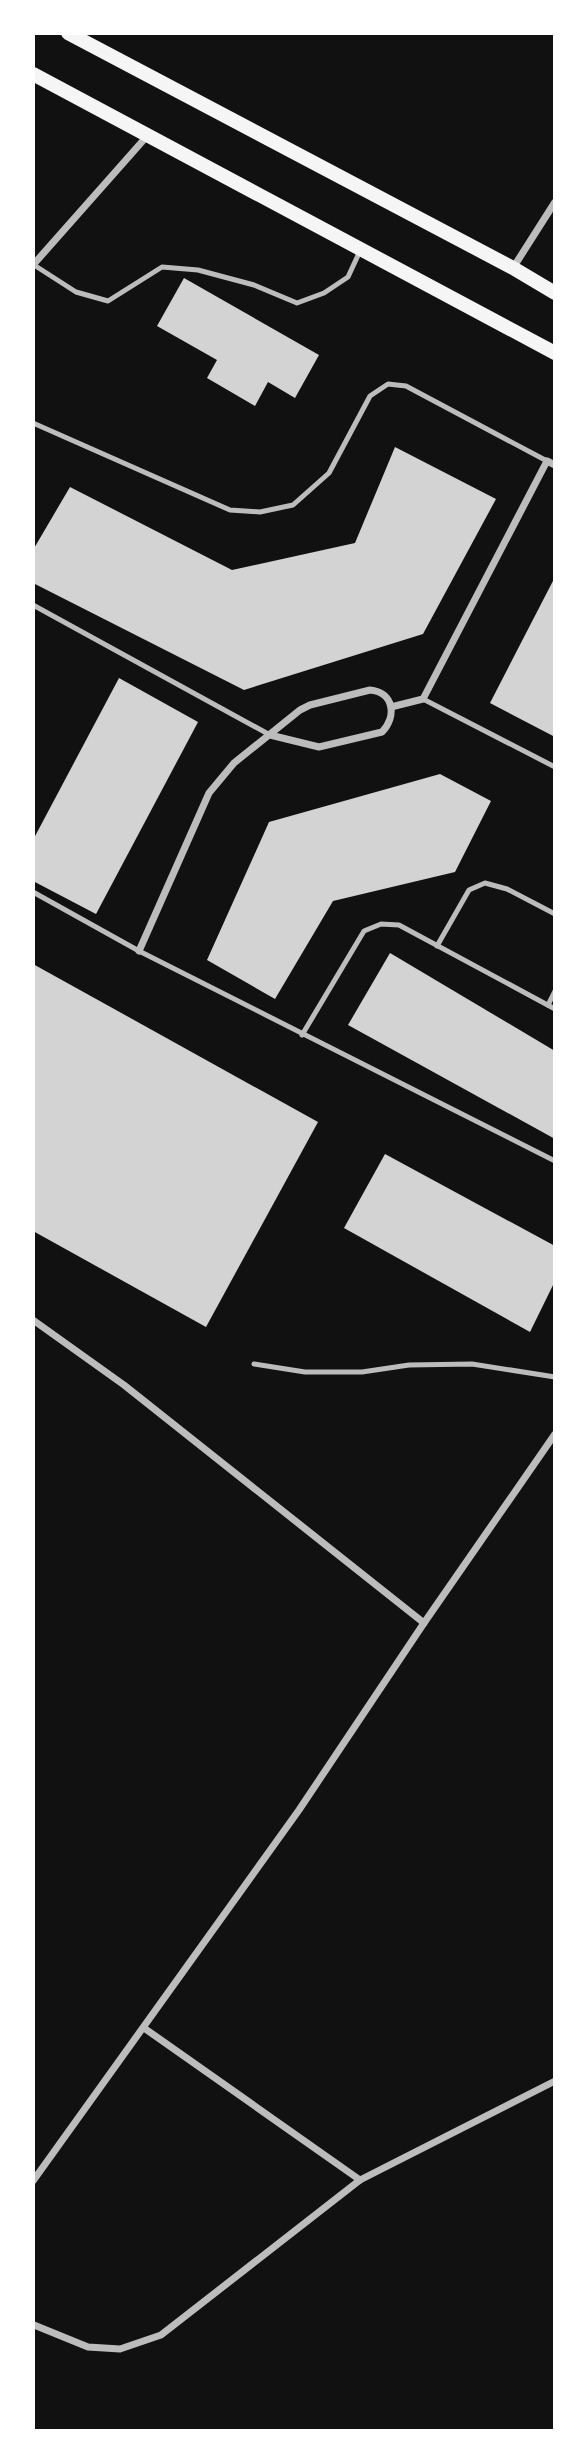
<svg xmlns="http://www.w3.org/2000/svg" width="588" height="2464" font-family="Merriweather,serif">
<rect width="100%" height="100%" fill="#111"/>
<g fill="#d3d3d3">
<path d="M184,278L319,355L295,398L268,382L255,406L207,378L217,360L157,326Z"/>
<path d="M395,447L496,499L423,634L244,690L33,583V550L70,487L232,570L355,543Z"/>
<path d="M555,577V737L490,703Z"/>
<path d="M119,678L198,722L96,914L33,881V840Z"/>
<path d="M440,774L491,801L455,872L333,901L275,999L207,960L269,822Z"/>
<path d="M390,953L555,1051V1139L348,1025Z"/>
<path d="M33,964L318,1122L206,1327L33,1231Z"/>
<path d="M385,1154L555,1246V1281L530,1332L344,1228Z"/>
</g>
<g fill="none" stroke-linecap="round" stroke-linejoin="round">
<g stroke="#bcbcbc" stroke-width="5">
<path d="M34,265L76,292L108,301L162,267L198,270L254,285L297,303L324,293L348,277L360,251"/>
<path d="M33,423L230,510L260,512L293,505L329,473L370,396L388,384L406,386L547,461"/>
<path d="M33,605L270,735"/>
<path d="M423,699L555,767"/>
<path d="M33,892L139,951L555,1161"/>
<path d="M437,946L469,890L485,883L507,889L555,914"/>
<path d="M548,1005L555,991"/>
<path d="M302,1035L364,931L381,924L399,925L555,1009"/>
<path d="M254,1364L305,1372H362L409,1365L472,1364L555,1377"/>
</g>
<g stroke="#bcbcbc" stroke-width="7">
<path d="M33,265L148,135"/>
<path d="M513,268L555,202"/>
<path d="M391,707L423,699L547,461L555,465"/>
<path d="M139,951L209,793L234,763L300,710L310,705L370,690C394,692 397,717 382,732L319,747L270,735"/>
<path d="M33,1320L124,1385L424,1623"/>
<path d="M144,2028L360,2180"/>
<path d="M33,2181L299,1810L424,1623L555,1434"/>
<path d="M34,2325L88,2347L120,2349L161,2335L360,2180L555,2081"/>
</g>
<g stroke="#f5f5f5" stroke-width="14">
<path d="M68,33L513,268L555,293"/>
<path d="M33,74L555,353"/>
</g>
</g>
<rect width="588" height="2464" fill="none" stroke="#ffffff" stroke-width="70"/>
</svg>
